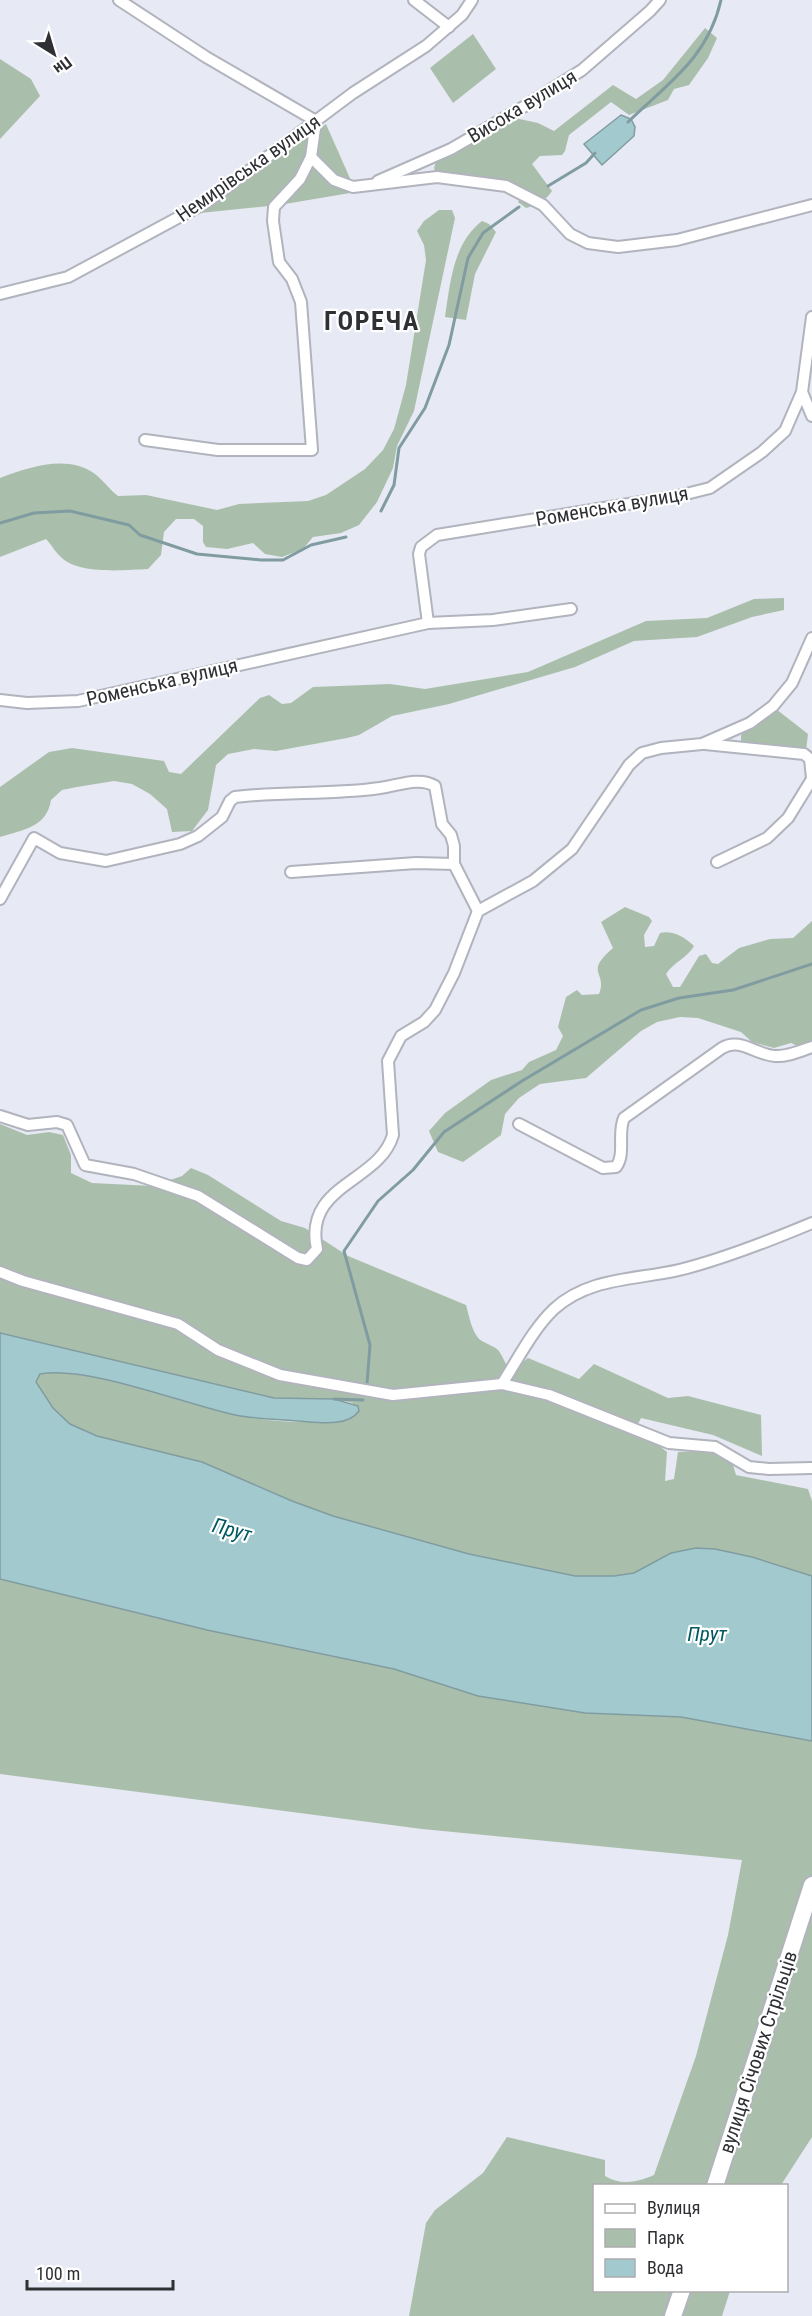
<svg xmlns="http://www.w3.org/2000/svg" width="812" height="2316" font-family="'Roboto Condensed',sans-serif">
<rect width="100%" height="100%" fill="#e7e9f4"/>
<g fill="#aabfab">
<path d="M705,28L717,38L708,58L689,85L674,89L668,100L629,115L611,102L569,135L565,151L562,155L540,156L532,164L552,191C545,201 538,205 526,208L518,202L525,188L483,177L436,173L434,168L437,159L510,117L538,123L554,131L613,85L636,99L663,80Z"/>
<path d="M473,34L496,69L453,103L430,68Z"/>
<path d="M0,59L31,79L40,96L0,139Z"/>
<path d="M326,124L356,192L279,205L200,213Z"/>
<path d="M439,210H452L455,218L414,411L397,446L393,468L377,502L359,525L341,533L313,537L303,549L282,557L265,554L253,543L227,549L206,547L203,542V526L194,519H176L164,532L161,555L148,569C126,570 78,575 61,557C55,552 51,544 46,539L0,557V478C30,467 67,454 95,474C103,480 110,490 118,496L146,495L217,510L239,504L308,501L326,495L365,469L383,450L394,429L406,385L426,260L424,245L417,231L424,221Z"/>
<path d="M482,221L489,224L496,232L475,274L466,320L445,317C450,284 453,243 482,221Z"/>
<path d="M784,598V610L752,617L697,637L634,641L575,667L449,704L392,716L359,735L347,738L276,751L254,749L228,754L216,765L208,810L192,831L172,832L167,809L150,794L132,784L114,781L77,787L62,790L51,800C47,827 23,830 0,837V787L49,752L72,748L164,761L169,772L181,774L260,698L269,695L282,704L291,703L313,687L390,684L425,689L528,672L646,621L707,618L754,599Z"/>
<path d="M776,709L808,734L806,751L741,741V735Z"/>
<path d="M625,907L649,917L652,921L644,935L645,947L654,946L660,933C672,930 685,937 694,946C687,958 674,962 666,974L673,987H680L699,956L706,954L712,963L718,964L739,948L770,939L793,938L812,921V1040L800,1047L791,1043L774,1048L752,1042L741,1032L698,1018L680,1017L657,1022L641,1031L586,1078L540,1084L519,1098L505,1114L501,1135L463,1162L438,1152L429,1131L445,1113L491,1080L522,1070L529,1062L556,1050L563,1036L558,1027L566,997L577,990L582,995L599,994C608,971 583,974 613,948L601,922Z"/>
<path d="M0,1124L27,1135L49,1132L63,1135L71,1155V1173L92,1183L153,1186L182,1176L191,1168L208,1175L281,1221L305,1228L348,1256L466,1305C469,1315 472,1335 482,1341C498,1350 497,1345 506,1364L516,1367L528,1358L579,1379L594,1364L668,1398L688,1396L761,1415L762,1456L713,1435L641,1418L636,1428L667,1452L665,1481L674,1479L678,1452L711,1451L731,1458L736,1475L808,1489L812,1501V1576L752,1557L715,1549L696,1548L671,1553L634,1573L614,1576H575L469,1554L333,1516L292,1501L202,1462L98,1436L70,1424L53,1408L36,1382L40,1374C89,1364 183,1405 236,1415C270,1422 307,1423 341,1421L353,1403L334,1399L274,1398L0,1333Z"/>
<path d="M0,1579L207,1630L394,1669L478,1696L585,1713L681,1717L812,1741V2137L781,2185L594,2186V2290L730,2291L722,2316H409L426,2223L435,2210L483,2173L507,2137L605,2160V2176C621,2186 638,2182 654,2175L696,2056L728,1935L742,1860L422,1829L0,1774Z"/>
</g>
<g fill="#a2cace" stroke="#809ca0" stroke-width="1.5">
<path d="M621,115L631,119L635,127L634,136L602,165L584,144Z"/>
<path d="M0,1333L274,1398L334,1399L358,1406L359,1411C347,1428 316,1422 298,1421C277,1419 255,1419 235,1415C184,1404 87,1365 40,1374L36,1382L53,1408L70,1424L97,1436L202,1462L292,1501L333,1516L469,1554L575,1576H614L634,1573L671,1553L696,1548L715,1549L752,1557L812,1576V1741L681,1717L585,1713L478,1696L394,1669L207,1630L0,1579Z"/>
</g>
<g fill="none" stroke-linecap="round" stroke-linejoin="round">
<g stroke="#809ca0" stroke-width="3">
<path d="M628,122C668,83 708,58 721,0"/>
<path d="M548,186L586,163L595,153"/>
<path d="M381,511L394,485L399,448L425,408L449,345L468,258L483,233L519,207"/>
<path d="M0,523L34,513L70,511L129,525L140,535L197,554L261,560H283L311,545L346,537"/>
<path d="M367,1384L370,1345L344,1251L378,1201L413,1170L444,1132L522,1081L641,1010L679,998L733,990L812,964"/>
<path d="M334,1399L363,1400"/>
</g>
<defs>
<g id="street">
<path d="M119,0L206,57L316,121L311,157L334,180L353,187L437,177L506,186L543,205L570,234L588,243L618,247L677,240L812,205"/>
<path d="M414,0L449,27"/>
<path d="M378,181L451,149L525,106L582,70L650,11L660,0"/>
<path d="M0,294L68,277L207,202L353,93L426,46L462,15L472,0"/>
<path d="M802,392L812,416"/>
<path d="M145,440L218,450H312L301,302L292,279L279,262L273,221L274,207L300,179L311,157"/>
<path d="M428,623L419,554L421,547L437,535L678,496L710,488L762,452L785,431L802,392L812,317"/>
<path d="M0,700L27,703L78,701L428,623L493,620L571,609"/>
<path d="M705,744L804,754L810,759L812,778"/>
<path d="M717,862L767,838L788,818L812,779"/>
<path d="M291,872L416,863L454,864L478,911"/>
<path d="M0,899L34,838L60,853L106,861L180,844L198,836L222,817L230,801L235,797C283,791 332,795 380,788C397,786 419,776 435,786L442,824L451,835L454,846V864"/>
<path d="M0,1116L28,1125L57,1122L67,1125L85,1165L134,1174L198,1196L298,1258L307,1260L317,1249C303,1184 379,1183 393,1135L388,1061L401,1036L424,1022L435,1010L454,973L478,911L533,881L572,849L629,765L642,753L661,748L702,744L750,723L773,706L792,683L812,638"/>
<path d="M519,1124L603,1168L616,1167C626,1154 617,1133 624,1118L722,1048C740,1037 756,1055 775,1056C787,1057 800,1051 812,1047"/>
<path d="M0,1272L23,1281L178,1324L218,1350L280,1375L393,1395L502,1384L549,1395L669,1443L715,1447L749,1467L769,1469L812,1468"/>
<path d="M502,1384C518,1359 533,1329 554,1309C589,1277 636,1280 679,1270C724,1259 769,1241 812,1223"/>
</g>
<g id="primary">
<path d="M715,2186L812,1885"/>
<path d="M673,2316L682,2290"/>
</g>
</defs>
<use href="#street" stroke="#b1b3bd" stroke-width="14"/>
<use href="#primary" stroke="#b1b3bd" stroke-width="20"/>
<use href="#street" stroke="#fff" stroke-width="10"/>
<use href="#primary" stroke="#fff" stroke-width="16"/>
</g>
<g text-anchor="middle" dominant-baseline="central" stroke-width="4.5" stroke-linejoin="round" paint-order="stroke">
<g font-size="20" fill="#2f3034" stroke="#fff">
<text transform="translate(522 106) rotate(-31)">Висока вулиця</text>
<text transform="translate(248 168) rotate(-35)">Немирівська вулиця</text>
<text transform="translate(612 506) rotate(-10)">Роменська вулиця</text>
<text transform="translate(162 682) rotate(-13)">Роменська вулиця</text>
<text transform="translate(758 2052) rotate(-72)">вулиця Січових Стрільців</text>
</g>
<g font-size="21" font-style="italic" fill="#005860" stroke="#fff">
<text transform="translate(232 1530) rotate(15)">Прут</text>
<text x="707" y="1634">Прут</text>
</g>
<g font-size="26" font-weight="bold" letter-spacing="1.5" fill="#2f3034" stroke="#fff">
<text x="372" y="321">ГОРЕЧА</text>
</g>
</g>
<rect x="593" y="2184" width="195" height="108" fill="#ffffff" stroke="#acacae" stroke-width="1.5"/>
<rect x="605" y="2204" width="30" height="9" fill="#ffffff" stroke="#acacae" stroke-width="1.5"/>
<text x="647" y="2214" font-size="18" fill="#2f3034">Вулиця</text>
<rect x="605" y="2229" width="30" height="18" fill="#aabfab" stroke="#acacae" stroke-width="1.5"/>
<text x="647" y="2244" font-size="18" fill="#2f3034">Парк</text>
<rect x="605" y="2259" width="30" height="18" fill="#a2cace" stroke="#acacae" stroke-width="1.5"/>
<text x="647" y="2274" font-size="18" fill="#2f3034">Вода</text>
<g transform="translate(54 54) rotate(143)" stroke="#ffffff" stroke-width="4.5" paint-order="stroke">
<path d="M0-4.5L10 22L0 15L-10 22Z" fill="#2f3034"/>
<text y="-9" font-size="16" font-weight="bold" text-anchor="middle" fill="#2f3034">Пн</text>
</g>
<path d="M27 2280v9h146v-9" fill="none" stroke="#2f3034" stroke-width="3"/>
<text x="36" y="2280" font-size="18" fill="#2f3034" stroke="#ffffff" stroke-width="4.5" paint-order="stroke">100 m</text>
</svg>
